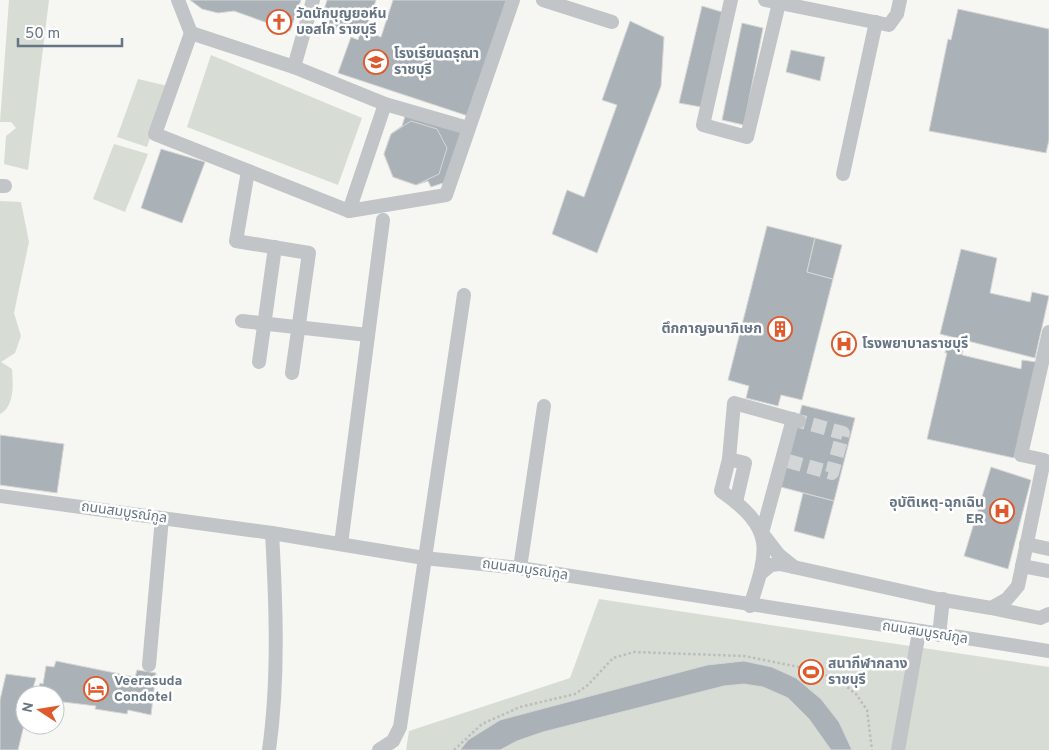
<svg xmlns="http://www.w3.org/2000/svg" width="1049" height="750" font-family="Overpass,'Noto Sans Thai',sans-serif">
<rect width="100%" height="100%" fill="#f6f6f3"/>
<g fill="#d7ddd4">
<path d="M9,0H49L28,170L4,164L6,136L16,128L11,122H0Z"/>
<path d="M211,55L362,118L338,185L187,127Z"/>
<path d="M138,79L168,86L147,147L117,137Z"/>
<path d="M114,144L148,154L125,212L93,199Z"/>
<path d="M0,201L21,202L29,242L14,313L21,336L15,353L1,362L12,369C13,384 15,406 0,414Z"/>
<path d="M599,599L1049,667V750H406L409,731L570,678Z"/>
</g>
<g fill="#aab1b7" stroke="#d7d7d5">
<path d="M190,0H301L290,31L234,11L218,13L202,9Z"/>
<path d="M327,0H376L366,30L358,27L355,34L324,26L326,18L323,13Z"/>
<path d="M393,0H509L468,116L338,73L351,37L358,40L361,30L381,37Z"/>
<path d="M702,6L722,12L701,107L679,103Z"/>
<path d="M958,9L1049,29V140L1046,153L929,131L948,39L951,40Z"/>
<path d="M630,21L664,37L661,86L597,253L552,234L567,190L584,197L617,105L602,100Z"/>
<path d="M742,23L763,28L744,125L722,120Z"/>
<path d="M791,50L825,57L820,81L786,72Z"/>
<path d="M406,113L464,130L446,182L431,187L428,181L416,185L393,177L384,154L391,134L402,126Z"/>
<path d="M411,121L437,129L447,148L439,174L416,185L393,177L384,154L391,134Z"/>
<path d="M161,149L205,162L182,223L141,208Z"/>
<path d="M767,226L815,238L807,272L833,279L802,400L781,395L778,406L746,398L749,386L728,380Z"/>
<path d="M815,238L842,245L833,279L807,272Z"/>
<path d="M961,249L997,258L990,293L1030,302L1032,292L1049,296L1035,358L940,334Z"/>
<path d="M947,345L963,349L962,355L1021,369L1022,360L1036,362L1014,458L927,439L947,353H945Z"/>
<path d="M802,405L855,418L834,501L781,487Z"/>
<path d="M0,435L64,444L57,493L0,485Z"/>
<path d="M991,467L1031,480L1008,569L964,556Z"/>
<path d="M803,493L834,501L824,539L794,531Z"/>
<path d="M56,661L135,677L137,670L156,673L151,715L128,710L127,714L95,709L96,706L55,701V695H37L40,683L43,684L46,666L54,667Z"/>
<path d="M744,661L772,667L796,678L821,699L839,722L852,750H831L809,719L788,698L763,687L744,684L724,686L543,732L517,741L500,750H460L468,740L500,720L707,665Z"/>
<path d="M6,674L36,678L31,695H25V721L18,750H0V700Z"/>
</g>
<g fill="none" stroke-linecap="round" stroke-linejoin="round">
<path stroke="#d2d6d7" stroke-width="14" stroke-dasharray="14 7" stroke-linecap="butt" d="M788,461L832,473L843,433L799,421"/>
<path stroke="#bbbdbf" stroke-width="2.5" stroke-dasharray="2.5 2.5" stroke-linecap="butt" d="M454,750L482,724L520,707L575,694L588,685L613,658L634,652L744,656L814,670L839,681L856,694L867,710L872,750"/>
<g stroke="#c1c5c8" stroke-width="14">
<path d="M178,0L191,33"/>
<path d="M313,0L294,67L191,33L155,134L349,211L446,195L513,0"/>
<path d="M543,0L612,22"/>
<path d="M731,0L703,125L747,137L779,3"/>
<path d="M765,0L889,25L897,14L900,0"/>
<path d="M294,67L385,104L349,211"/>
<path d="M385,104L468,128"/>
<path d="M248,171L236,241L309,253L292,373"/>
<path d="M843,174L876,22"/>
<path d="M0,186H5"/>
<path d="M242,321L368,335"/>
<path d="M259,362L275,247"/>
<path d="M793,419L762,533L779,555L794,567"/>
<path d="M729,459L745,463L736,502"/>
<path d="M0,496L272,533L424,558L520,568L1049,651"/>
<path d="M341,544L383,220"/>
<path d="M1026,544L1049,549"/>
<path d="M1022,566L1049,571"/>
<path d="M520,568L544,406"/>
<path d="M761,573L771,565L780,564L938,599L991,608L1007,599L1018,586L1044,460L1021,455L1049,332"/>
<path d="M750,606C769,549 775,529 721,491L729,459L734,403L799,421"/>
<path d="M991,608L1040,618L1049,614"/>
<path d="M939,635L943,599"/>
<path d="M149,665L162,518"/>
<path d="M269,750C279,679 276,604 272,533"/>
<path d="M379,750L393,741L400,727L464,295"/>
<path d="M898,750L919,632"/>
</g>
</g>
<defs>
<symbol id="church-ring" viewBox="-11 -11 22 22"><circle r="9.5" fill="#fff" stroke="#de592b" stroke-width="1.5"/><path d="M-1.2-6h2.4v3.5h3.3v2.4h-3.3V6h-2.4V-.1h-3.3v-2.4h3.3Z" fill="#de592b"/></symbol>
<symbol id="school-ring" viewBox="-11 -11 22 22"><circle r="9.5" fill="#fff" stroke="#de592b" stroke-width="1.5"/><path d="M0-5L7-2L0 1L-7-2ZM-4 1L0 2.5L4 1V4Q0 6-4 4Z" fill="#de592b"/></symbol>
<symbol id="building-ring" viewBox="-11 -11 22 22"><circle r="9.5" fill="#fff" stroke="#de592b" stroke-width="1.5"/><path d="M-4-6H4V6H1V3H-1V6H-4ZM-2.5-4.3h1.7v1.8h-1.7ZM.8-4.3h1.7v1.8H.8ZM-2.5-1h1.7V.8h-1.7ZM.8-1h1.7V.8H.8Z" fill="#de592b"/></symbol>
<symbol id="hospital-ring" viewBox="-11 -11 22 22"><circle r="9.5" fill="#fff" stroke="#de592b" stroke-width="1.5"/><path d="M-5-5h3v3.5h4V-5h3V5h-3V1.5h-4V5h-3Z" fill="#de592b"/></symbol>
<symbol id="stadium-ring" viewBox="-11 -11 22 22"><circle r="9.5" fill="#fff" stroke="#de592b" stroke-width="1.5"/><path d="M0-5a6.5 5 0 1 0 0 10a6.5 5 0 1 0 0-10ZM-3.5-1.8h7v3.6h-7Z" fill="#de592b"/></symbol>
<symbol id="hotel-ring" viewBox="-11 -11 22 22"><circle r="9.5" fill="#fff" stroke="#de592b" stroke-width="1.5"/><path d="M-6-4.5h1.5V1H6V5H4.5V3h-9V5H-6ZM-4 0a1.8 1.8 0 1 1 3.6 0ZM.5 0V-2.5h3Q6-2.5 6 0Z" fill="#de592b"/></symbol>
</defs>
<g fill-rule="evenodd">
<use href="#church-ring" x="265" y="8" width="28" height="28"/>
<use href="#school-ring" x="362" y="48" width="28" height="28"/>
<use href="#building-ring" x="766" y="315" width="28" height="28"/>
<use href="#hospital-ring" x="830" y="330" width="28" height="28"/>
<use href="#hospital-ring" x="988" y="497" width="28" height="28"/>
<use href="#stadium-ring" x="797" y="658" width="28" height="28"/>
<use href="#hotel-ring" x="82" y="675" width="28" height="28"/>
</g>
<g text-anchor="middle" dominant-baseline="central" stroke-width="5" stroke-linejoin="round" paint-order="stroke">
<g font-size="14" font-weight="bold" fill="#667583" stroke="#fff" text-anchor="start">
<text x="296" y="14">วัดนักบุญยอห์น<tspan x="296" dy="16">บอสโก ราชบุรี</tspan></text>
<text x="394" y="54">โรงเรียนดรุณา<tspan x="394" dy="16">ราชบุรี</tspan></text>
<text x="762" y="329" text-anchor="end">ตึกกาญจนาภิเษก</text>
<text x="862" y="344">โรงพยาบาลราชบุรี</text>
<text x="984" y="503" text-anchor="end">อุบัติเหตุ-ฉุกเฉิน<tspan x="984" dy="16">ER</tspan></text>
<text x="828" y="664">สนากีฬากลาง<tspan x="828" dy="16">ราชบุรี</tspan></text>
<text x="114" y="681">Veerasuda<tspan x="114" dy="16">Condotel</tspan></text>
</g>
<g font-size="14" fill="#667583" stroke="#fff">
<text transform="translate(124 513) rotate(8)">ถนนสมบูรณ์กูล</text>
<text transform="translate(525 570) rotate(8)">ถนนสมบูรณ์กูล</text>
<text transform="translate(925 633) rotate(9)">ถนนสมบูรณ์กูล</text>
</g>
</g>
<g transform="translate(40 710) rotate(282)"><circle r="24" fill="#ffffff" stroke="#c2c8cd"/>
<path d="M0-4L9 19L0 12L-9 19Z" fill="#de592b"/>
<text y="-8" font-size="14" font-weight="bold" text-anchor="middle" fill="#667583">N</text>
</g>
<path d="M18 38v8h104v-8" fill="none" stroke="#667583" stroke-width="2.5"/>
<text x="25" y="38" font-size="15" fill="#667583" stroke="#ffffff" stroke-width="4" paint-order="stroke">50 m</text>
</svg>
